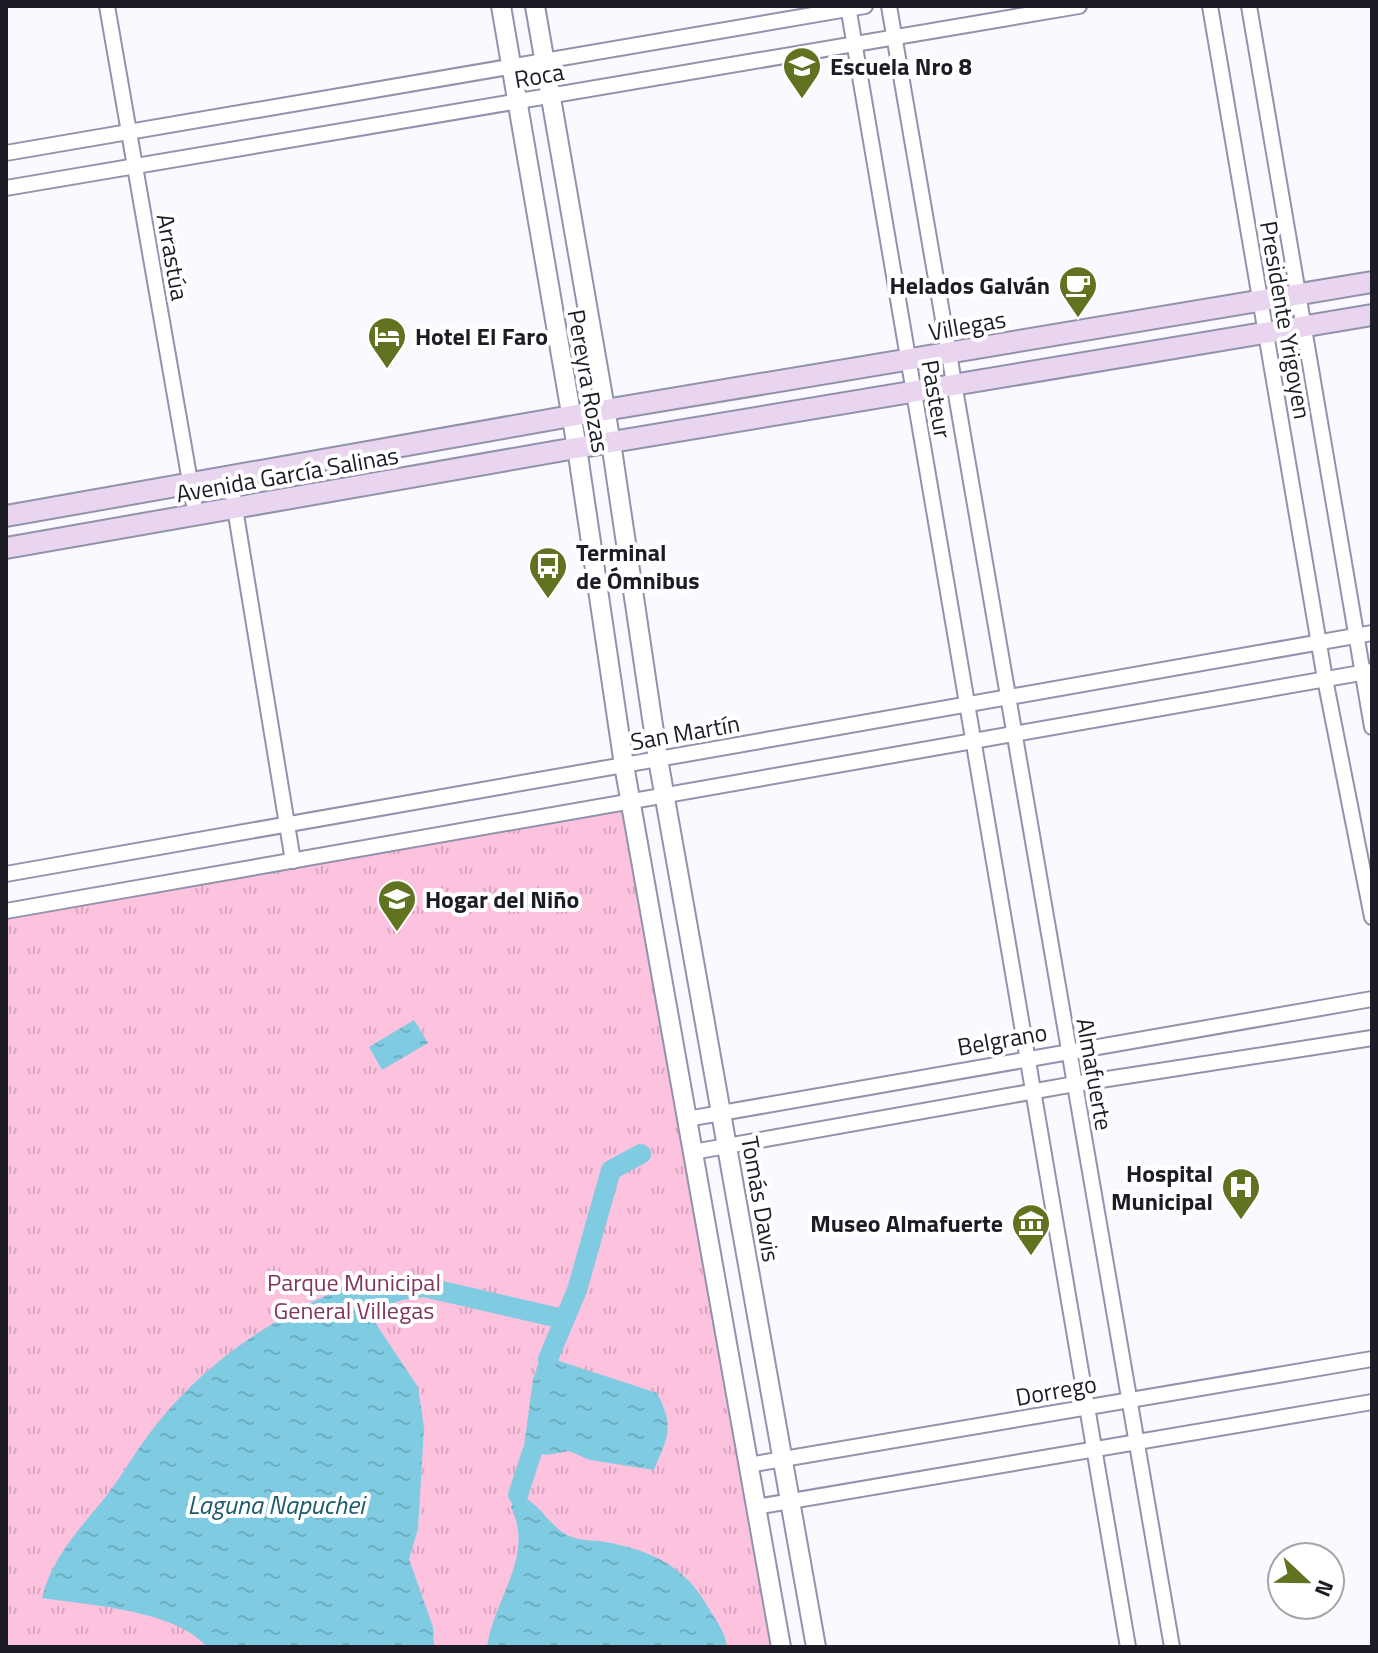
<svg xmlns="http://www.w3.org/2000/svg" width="1378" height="1653" font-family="'Titillium Web',sans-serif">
<defs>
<pattern id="park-tufts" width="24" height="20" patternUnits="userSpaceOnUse" patternTransform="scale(2)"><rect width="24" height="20" fill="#fdc2de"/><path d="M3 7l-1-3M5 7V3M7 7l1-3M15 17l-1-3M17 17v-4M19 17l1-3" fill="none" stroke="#d8a6be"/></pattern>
<pattern id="water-ripples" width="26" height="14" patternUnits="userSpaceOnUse" patternTransform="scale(2)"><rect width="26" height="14" fill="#7ecbe2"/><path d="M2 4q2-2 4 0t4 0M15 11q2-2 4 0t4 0" fill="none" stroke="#6caec2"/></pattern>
</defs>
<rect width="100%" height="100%" fill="#f9f9ff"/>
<path fill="url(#park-tufts)" d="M623,809L770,1647H6V919Z"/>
<g fill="url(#water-ripples)">
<path d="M414,1020L428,1043L382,1070L369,1047Z"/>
<path d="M353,1284L362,1303L418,1387L424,1428L418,1529L409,1559L433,1627L434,1647H207C176,1610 88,1605 42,1598C52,1556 81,1528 107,1495C124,1473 138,1447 156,1425C207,1360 278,1314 353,1284Z"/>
<path d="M541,1355L657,1393C675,1428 668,1436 654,1470L590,1460L569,1451L546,1455L524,1446L533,1380Z"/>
<path d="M518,1495C539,1501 548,1526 569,1536C580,1541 594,1540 605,1542C651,1550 687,1567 709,1609C717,1622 725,1632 727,1647H487C495,1595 535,1557 511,1507Z"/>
</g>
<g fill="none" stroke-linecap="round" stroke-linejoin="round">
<g stroke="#7ecbe2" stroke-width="20">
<path d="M362,1303L401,1290L424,1287L563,1319"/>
<path d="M548,1359L577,1290L611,1170L641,1154"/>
<path d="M518,1495L532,1452"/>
</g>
<defs>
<g id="minor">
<path d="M107,6L196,516"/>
<path d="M848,6L1128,1647"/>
<path d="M889,6L1172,1647"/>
<path d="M1210,6L1325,679L1372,917"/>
<path d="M1249,6L1372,727"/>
<path d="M6,153L865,6"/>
<path d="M6,188L1079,6"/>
<path d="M230,478L293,861"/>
<path d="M6,874L1372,633"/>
<path d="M6,911L1372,671"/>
<path d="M687,1119L1372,999"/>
<path d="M693,1152L1075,1084L1372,1038"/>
<path d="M748,1465L1372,1359"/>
<path d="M756,1507L1372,1402"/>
</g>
<g id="tertiary">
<path d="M501,6L577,448L624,765L781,1647"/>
<path d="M535,6L612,449L658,759L816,1647"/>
</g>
<g id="secondary">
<path d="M6,516L605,410L1372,282"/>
<path d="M6,548L570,449L1372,315"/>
</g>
</defs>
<use href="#minor" stroke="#9192ac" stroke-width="18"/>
<use href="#tertiary" stroke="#9192ac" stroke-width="22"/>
<use href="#secondary" stroke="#9192ac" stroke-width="24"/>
<use href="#minor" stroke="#fff" stroke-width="14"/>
<use href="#tertiary" stroke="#fff" stroke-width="18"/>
<use href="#secondary" stroke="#ead5f1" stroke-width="20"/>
</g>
<defs>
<symbol id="school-pin" viewBox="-11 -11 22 30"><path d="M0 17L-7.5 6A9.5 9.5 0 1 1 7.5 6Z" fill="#617220" stroke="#fff"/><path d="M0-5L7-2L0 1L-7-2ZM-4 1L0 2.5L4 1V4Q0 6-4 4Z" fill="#fff"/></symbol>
<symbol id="cafe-pin" viewBox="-11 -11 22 30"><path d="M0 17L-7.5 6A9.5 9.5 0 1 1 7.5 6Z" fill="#617220" stroke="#fff"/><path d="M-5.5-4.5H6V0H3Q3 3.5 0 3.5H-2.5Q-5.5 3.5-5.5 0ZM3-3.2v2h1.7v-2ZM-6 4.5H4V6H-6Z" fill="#fff"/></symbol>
<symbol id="hotel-pin" viewBox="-11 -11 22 30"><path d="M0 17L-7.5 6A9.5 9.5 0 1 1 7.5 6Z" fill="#617220" stroke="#fff"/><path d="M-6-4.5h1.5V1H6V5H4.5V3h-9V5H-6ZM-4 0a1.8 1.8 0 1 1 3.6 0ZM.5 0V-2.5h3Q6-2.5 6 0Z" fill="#fff"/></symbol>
<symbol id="bus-pin" viewBox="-11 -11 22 30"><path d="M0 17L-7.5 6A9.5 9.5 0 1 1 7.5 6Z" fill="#617220" stroke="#fff"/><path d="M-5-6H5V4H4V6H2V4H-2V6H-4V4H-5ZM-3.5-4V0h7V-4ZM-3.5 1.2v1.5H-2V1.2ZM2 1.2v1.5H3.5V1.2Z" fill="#fff"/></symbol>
<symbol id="hospital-pin" viewBox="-11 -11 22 30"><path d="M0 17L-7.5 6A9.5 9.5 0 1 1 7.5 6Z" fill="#617220" stroke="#fff"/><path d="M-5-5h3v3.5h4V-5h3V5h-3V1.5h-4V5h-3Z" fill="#fff"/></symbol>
<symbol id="museum-pin" viewBox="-11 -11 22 30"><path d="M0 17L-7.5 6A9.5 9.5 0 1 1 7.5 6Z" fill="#617220" stroke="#fff"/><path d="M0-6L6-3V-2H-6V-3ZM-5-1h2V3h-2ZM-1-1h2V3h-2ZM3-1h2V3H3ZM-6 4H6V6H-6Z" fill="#fff"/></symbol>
</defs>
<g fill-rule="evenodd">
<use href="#school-pin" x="780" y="44" width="44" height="60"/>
<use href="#cafe-pin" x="1056" y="263" width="44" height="60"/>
<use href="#hotel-pin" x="365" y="314" width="44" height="60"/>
<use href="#bus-pin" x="526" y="544" width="44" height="60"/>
<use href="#school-pin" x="375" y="877" width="44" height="60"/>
<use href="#hospital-pin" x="1219" y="1165" width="44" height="60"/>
<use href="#museum-pin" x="1009" y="1201" width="44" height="60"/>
</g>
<g text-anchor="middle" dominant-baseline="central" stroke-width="8" stroke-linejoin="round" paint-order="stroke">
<g font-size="24" font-weight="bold" fill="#1c1c27" stroke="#fff" text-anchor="start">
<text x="830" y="66">Escuela Nro 8</text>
<text x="1050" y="285" text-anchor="end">Helados Galván</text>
<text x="415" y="336">Hotel El Faro</text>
<text x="576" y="552">Terminal<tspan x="576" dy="28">de Ómnibus</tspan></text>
<text x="425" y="899">Hogar del Niño</text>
<text x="1213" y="1173" text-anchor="end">Hospital<tspan x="1213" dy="28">Municipal</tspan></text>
<text x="1003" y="1223" text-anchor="end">Museo Almafuerte</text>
</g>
<g font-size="24" fill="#1c1c27" stroke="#fff">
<text transform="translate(539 75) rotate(-10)">Roca</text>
<text transform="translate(173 257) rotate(80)">Arrastúa</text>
<text transform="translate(1286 320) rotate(80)">Presidente Yrigoyen</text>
<text transform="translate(967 325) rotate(-10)">Villegas</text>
<text transform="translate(589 381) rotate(80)">Pereyra Rozas</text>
<text transform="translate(937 399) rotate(80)">Pasteur</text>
<text transform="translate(287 474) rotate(-10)">Avenida García Salinas</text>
<text transform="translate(685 732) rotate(-10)">San Martín</text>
<text transform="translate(1002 1039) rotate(-10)">Belgrano</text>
<text transform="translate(1095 1074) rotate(80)">Almafuerte</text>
<text transform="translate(761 1199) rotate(80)">Tomás Davis</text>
<text transform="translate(1056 1390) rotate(-10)">Dorrego</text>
</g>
<g font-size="24" fill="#80365d" stroke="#fff">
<text x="354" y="1282">Parque Municipal<tspan x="354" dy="28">General Villegas</tspan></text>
</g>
<g font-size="26" font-style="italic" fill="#1b5b6b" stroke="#fff">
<text x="276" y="1504">Laguna Napuchei</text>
</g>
</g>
<rect width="1378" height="1653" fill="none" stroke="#1c1c27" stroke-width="16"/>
<g transform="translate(1306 1581) rotate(112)"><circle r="38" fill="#ffffff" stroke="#a4a4a9" stroke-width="2"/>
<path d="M0-6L14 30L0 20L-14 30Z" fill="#617220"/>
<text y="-12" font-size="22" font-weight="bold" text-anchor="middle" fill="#1c1c27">N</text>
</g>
</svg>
